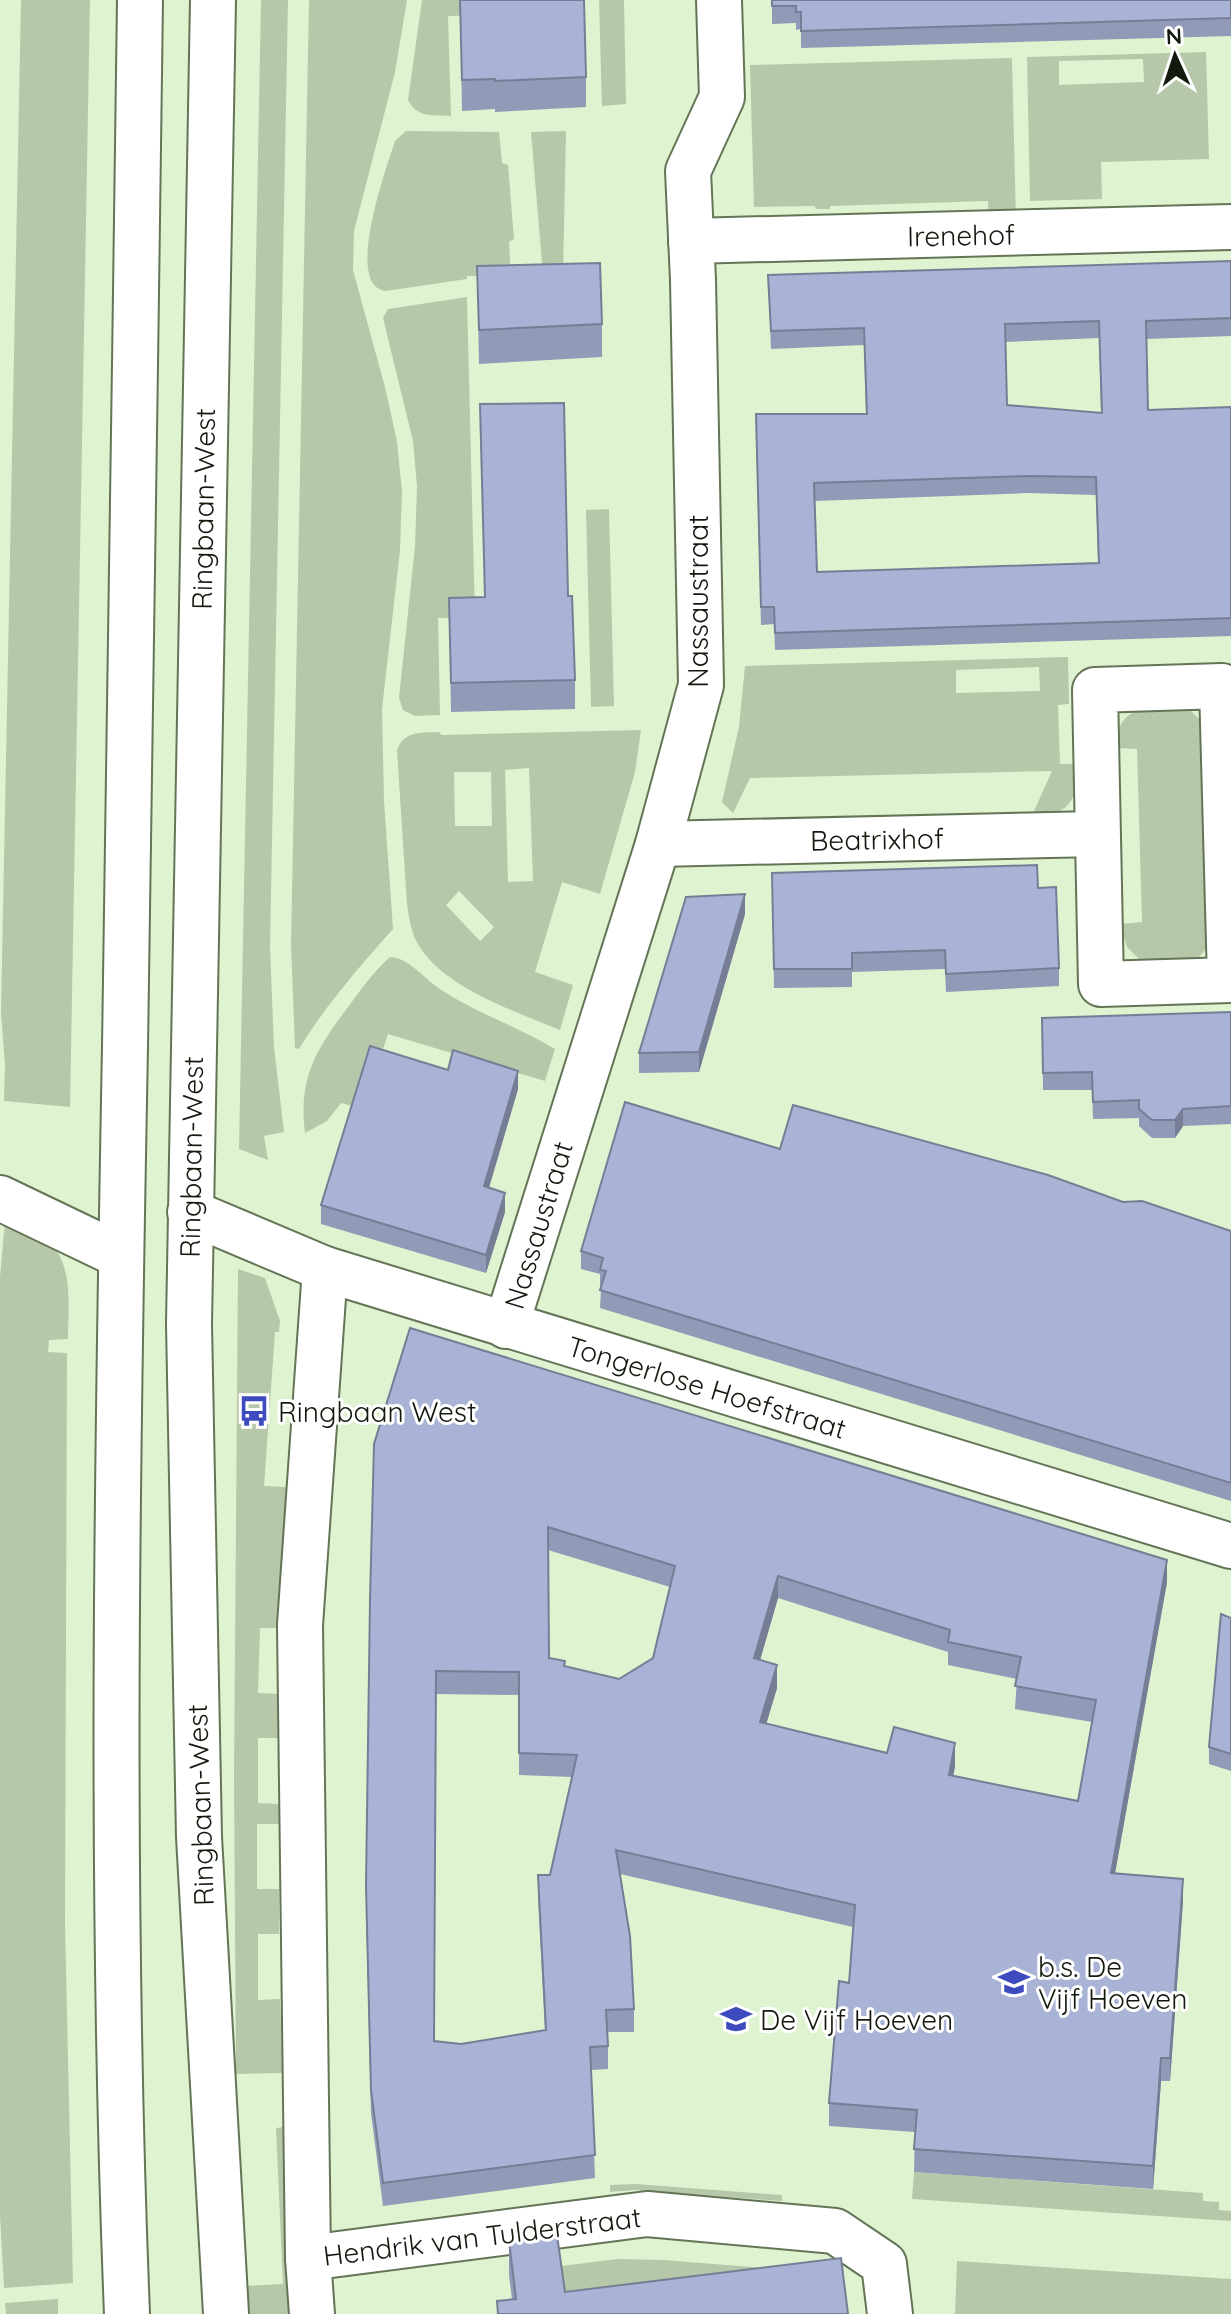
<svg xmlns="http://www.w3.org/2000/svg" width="1231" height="2314" font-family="Quicksand,sans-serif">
<rect width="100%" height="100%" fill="#dff3d0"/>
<g fill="#b6c8a9" fill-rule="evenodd">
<path d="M21,0H90L70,1107L4,1101L5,1065L1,1012Z"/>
<path d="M261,0H288L270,947L274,1047L284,1132L264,1136L268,1160L239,1149Z"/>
<path d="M309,0H407L395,72L354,231L353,270L386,391L397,442L402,491L400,550L382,709L384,801L393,929C359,967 326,1005 299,1049L295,1048L291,945Z"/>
<path d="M422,0H486L487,15L448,16L451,116C433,115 417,118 408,100Z"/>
<path d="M599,0H624L626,104L602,106Z"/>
<path d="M1206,52L1209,159L1101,162L1102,199L1030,201L1027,57ZM1143,59L1144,82L1059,85V61Z"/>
<path d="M1012,58L1016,222L989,223L988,201L830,206V209H816L815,206L754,207L750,65Z"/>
<path d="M406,131L499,132L502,163L508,165L514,239L509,242L511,276H467V279L386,291C343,287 387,166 395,141Z"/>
<path d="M566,131L563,275H543L531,132Z"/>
<path d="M467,297L475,617L438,618L440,715L415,716L403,710L399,698L415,546L417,487L413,441L383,318L388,309Z"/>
<path d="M609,509L614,706L591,707L586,510Z"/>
<path d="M1068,657L1069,704L1058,705L1060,764H1081C1076,803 1070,813 1030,820L1052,771L750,778L733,813L722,802L739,727L745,666ZM1039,667L1040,691L956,693V670Z"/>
<path d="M1188,708L1203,723L1209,946L1195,961H1141L1127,947L1120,924L1142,922L1137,749L1116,748C1117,700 1152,709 1188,708Z"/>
<path d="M641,730L635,772L600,894L562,882L535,972L573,985L560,1030C515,1011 446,989 419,946C411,933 409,918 407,904L397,751C403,730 422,733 440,732L441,735ZM529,768L533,881L508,882L505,770ZM454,772H491L492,826H455ZM459,891L494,927L480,941L446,905Z"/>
<path d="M390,957C407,957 423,977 437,987C473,1012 517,1026 555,1049L545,1081L388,1034L383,1049L375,1047L356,1107L341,1103L327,1121L305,1133C298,1077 317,1048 349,1006C361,989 374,971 390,957Z"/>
<path d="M5,1221C17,1226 35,1230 45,1238C75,1262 68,1306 68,1339L49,1340L48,1352L67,1353L65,1923L73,2283L4,2288L0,2215V1277Z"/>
<path d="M238,1269L265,1278L280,1321L279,1332H275L264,1486L286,1487L282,1628H260L258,1693L280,1694V1738H258V1803L279,1804V1824H257V1889H279V1934H258V2000L280,1999L283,2073L236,2074L234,1778Z"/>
<path d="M285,2127L297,2314H249L246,2286L283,2284L276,2128Z"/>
<path d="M914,2172L1203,2193V2201L1219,2202V2210L1231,2211V2221L912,2199Z"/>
<path d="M636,2184L782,2195V2201L635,2190L610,2192V2185Z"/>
<path d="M617,2259L664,2260L838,2274L555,2314L546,2268Z"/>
<path d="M957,2261L1231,2279V2314H955Z"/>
<path d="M58,2299V2314H6L5,2303Z"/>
</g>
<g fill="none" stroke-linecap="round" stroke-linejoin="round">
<defs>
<g id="street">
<path d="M691,241L1231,227"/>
<path d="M1222,686L1230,980L1101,984L1095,690Z"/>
<path d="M658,844L1097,834"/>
<path d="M0,1198L121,1256"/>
<path d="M190,1212L325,1269L1231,1546"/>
<path d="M506,1326L658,844L701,685L693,280L688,171L722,97L719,0"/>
<path d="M308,2258L647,2214L835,2231L884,2264L890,2314"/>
<path d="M312,2314L308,2258L300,1625L325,1269"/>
</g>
<g id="secondary">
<path d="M213,0L189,1324L199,1837L226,2314"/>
<path d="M127,2314C110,1892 117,1469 125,1047C131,698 135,349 140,0"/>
</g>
</defs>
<use href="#street" stroke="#647557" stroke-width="48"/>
<use href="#secondary" stroke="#647557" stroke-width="48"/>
<use href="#street" stroke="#fff" stroke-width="44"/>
<use href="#secondary" stroke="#fff" stroke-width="44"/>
</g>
<g fill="#919ab7" fill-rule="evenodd">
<path d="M460,0L586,77V107L495,112V109L462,111Z"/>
<path d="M772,0H1231V36L801,48V29L796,30V23L772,24Z"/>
<path d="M1231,261V336L1146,339L1148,410L1231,407V636L775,650L774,624L761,625L756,432L866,414L864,345L771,349L768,275ZM1099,338L1101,413L1007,405L1005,342ZM1028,493L1096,495L1098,563L817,572L815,501Z"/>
<path d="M477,266L602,324V357L479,364Z"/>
<path d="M480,404L568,596L575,680V709L451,712L449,598L485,597Z"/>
<path d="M772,873L1038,888L1059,968V986L946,992L945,969L852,972V987L774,988Z"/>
<path d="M745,914L699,1072L639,1073V1053Z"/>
<path d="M1231,1012V1124L1183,1126L1175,1138H1152L1139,1126V1118L1093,1119L1092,1090H1043L1042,1018Z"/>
<path d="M518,1089L489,1188L505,1212L486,1273L321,1224V1205Z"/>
<path d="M780,1149L1123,1202L1231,1231V1501L600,1308L601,1288L600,1287V1274L581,1269V1251Z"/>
<path d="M374,1444L1167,1582L1115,1873L1183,1901L1170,2081H1161L1153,2189L914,2172L915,2132L829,2126V2103L849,1983L853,1927L620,1874L634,2009V2032H608V2069L591,2070L595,2178L383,2206L371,2113L366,1908ZM548,1550L670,1587L653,1658L619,1679L565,1666L549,1658ZM778,1598L948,1652V1665L1017,1679L1015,1709L1092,1722L1078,1801L953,1776L955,1766L887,1753L766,1724L777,1688L760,1660ZM436,1694L519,1695V1775L572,1777L550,1875H538V1898L545,2030L461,2044L434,2041Z"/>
<path d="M1231,1618V1771L1209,1764V1747Z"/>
<path d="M509,2241L565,2292L848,2314H497V2301L512,2299L509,2275Z"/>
</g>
<g fill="#767d95">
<path d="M745,894V914L699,1072V1052Z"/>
<path d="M518,1071V1089L484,1204V1186Z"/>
<path d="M1183,1109V1126L1175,1138V1120Z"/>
<path d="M505,1193V1212L486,1273V1255Z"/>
<path d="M1167,1560V1582L1111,1896V1873Z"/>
<path d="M778,1576V1598L754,1681V1658Z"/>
<path d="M777,1665V1688L760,1745V1722Z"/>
<path d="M955,1743V1766L949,1798V1775Z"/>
<path d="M1183,1879V1901L1170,2081V2058Z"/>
<path d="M1161,2058V2081L1153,2189V2166Z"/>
</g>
<g fill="#a9b3d5" stroke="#767d95" stroke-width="2" fill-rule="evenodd">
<path d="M460,0H584L586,77L495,81V79L462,80Z"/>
<path d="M772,0H1231V18L801,31V12H796V6H772Z"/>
<path d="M1231,261V318L1146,321L1148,410L1231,407V618L775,633L774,607H761L756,414H867L864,328L771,331L768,275ZM1099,321L1102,413L1007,405L1005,324ZM1028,476L1096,477L1099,563L817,572L814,483Z"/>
<path d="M600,263L602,324L479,330L477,266Z"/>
<path d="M564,403L568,596H572L575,680L451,683L449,598L485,597L480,404Z"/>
<path d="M1037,865L1038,888L1056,887L1059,968L946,974L945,950L852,953V969H774L772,873Z"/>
<path d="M745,894L699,1052L639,1053L686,897Z"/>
<path d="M1231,1012V1106L1183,1109L1175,1120H1152L1139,1109V1100L1093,1102L1092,1072L1043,1073L1042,1018Z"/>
<path d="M370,1046L448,1070L453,1050L518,1071L484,1186L505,1193L486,1255L321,1205Z"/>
<path d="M625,1102L780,1149L793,1105L1048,1175L1123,1202L1142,1201L1231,1231V1483L600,1290L606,1271L600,1270L603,1258L581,1251Z"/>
<path d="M410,1328L1167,1560L1111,1873L1183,1879L1170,2058H1161L1153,2166L914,2149L917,2110L829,2103L839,1981L849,1983L855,1905L616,1850L630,1936L634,2009L606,2010L608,2046L590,2047L595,2155L383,2183L371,2090L366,1886L370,1600L374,1444ZM548,1527L675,1566L653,1658L619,1679L564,1666L565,1661L549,1658ZM778,1576L950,1630L948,1642L1021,1657L1015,1686L1096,1700L1078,1801L949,1775L955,1743L894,1727L887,1753L760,1722L777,1665L754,1658ZM436,1671L519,1672V1753L577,1755L550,1875H538L546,2030L461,2044L434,2041Z"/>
<path d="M1221,1614L1231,1618V1754L1209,1747Z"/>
<path d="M557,2235L565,2292L841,2258L848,2314H498L497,2301L516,2299L509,2241Z"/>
</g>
<defs>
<symbol id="bus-bare" viewBox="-9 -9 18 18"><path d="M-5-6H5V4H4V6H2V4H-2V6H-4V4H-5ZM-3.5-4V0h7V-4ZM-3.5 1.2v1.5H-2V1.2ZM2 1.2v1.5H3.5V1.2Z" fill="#3e4bbf" stroke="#fff" stroke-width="2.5" paint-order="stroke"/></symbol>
<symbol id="school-bare" viewBox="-9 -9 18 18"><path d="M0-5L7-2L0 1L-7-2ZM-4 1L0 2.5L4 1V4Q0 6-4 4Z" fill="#3e4bbf" stroke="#fff" stroke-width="2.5" paint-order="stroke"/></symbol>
</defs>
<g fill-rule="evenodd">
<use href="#bus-bare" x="232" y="1389" width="44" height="44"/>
<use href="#school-bare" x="992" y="1960" width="44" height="44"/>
<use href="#school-bare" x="714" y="1997" width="44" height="44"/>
</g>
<g text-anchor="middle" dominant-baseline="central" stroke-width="6" stroke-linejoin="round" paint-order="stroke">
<g font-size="28" fill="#12190d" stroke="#fff">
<text transform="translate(961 235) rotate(-1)">Irenehof</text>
<text transform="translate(203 509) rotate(-89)">Ringbaan-West</text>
<text transform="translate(697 601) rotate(-90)">Nassaustraat</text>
<text transform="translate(877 839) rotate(-1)">Beatrixhof</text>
<text transform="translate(191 1157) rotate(-89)">Ringbaan-West</text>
<text transform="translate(538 1225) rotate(-73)">Nassaustraat</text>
<text transform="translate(707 1387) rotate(17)">Tongerlose Hoefstraat</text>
<text transform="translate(200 1805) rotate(-92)">Ringbaan-West</text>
<text transform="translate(482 2236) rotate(-7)">Hendrik van Tulderstraat</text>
</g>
<g font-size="28" fill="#12190d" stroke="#fff" text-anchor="start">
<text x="278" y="1411">Ringbaan West</text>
<text x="1038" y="1966">b.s. De<tspan x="1038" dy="32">Vijf Hoeven</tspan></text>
<text x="760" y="2019">De Vijf Hoeven</text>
</g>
</g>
<g transform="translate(1175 56) rotate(357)" stroke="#ffffff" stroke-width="6" paint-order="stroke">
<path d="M0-6L14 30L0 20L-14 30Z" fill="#12190d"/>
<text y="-12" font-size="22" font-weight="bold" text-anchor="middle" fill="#12190d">N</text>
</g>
</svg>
